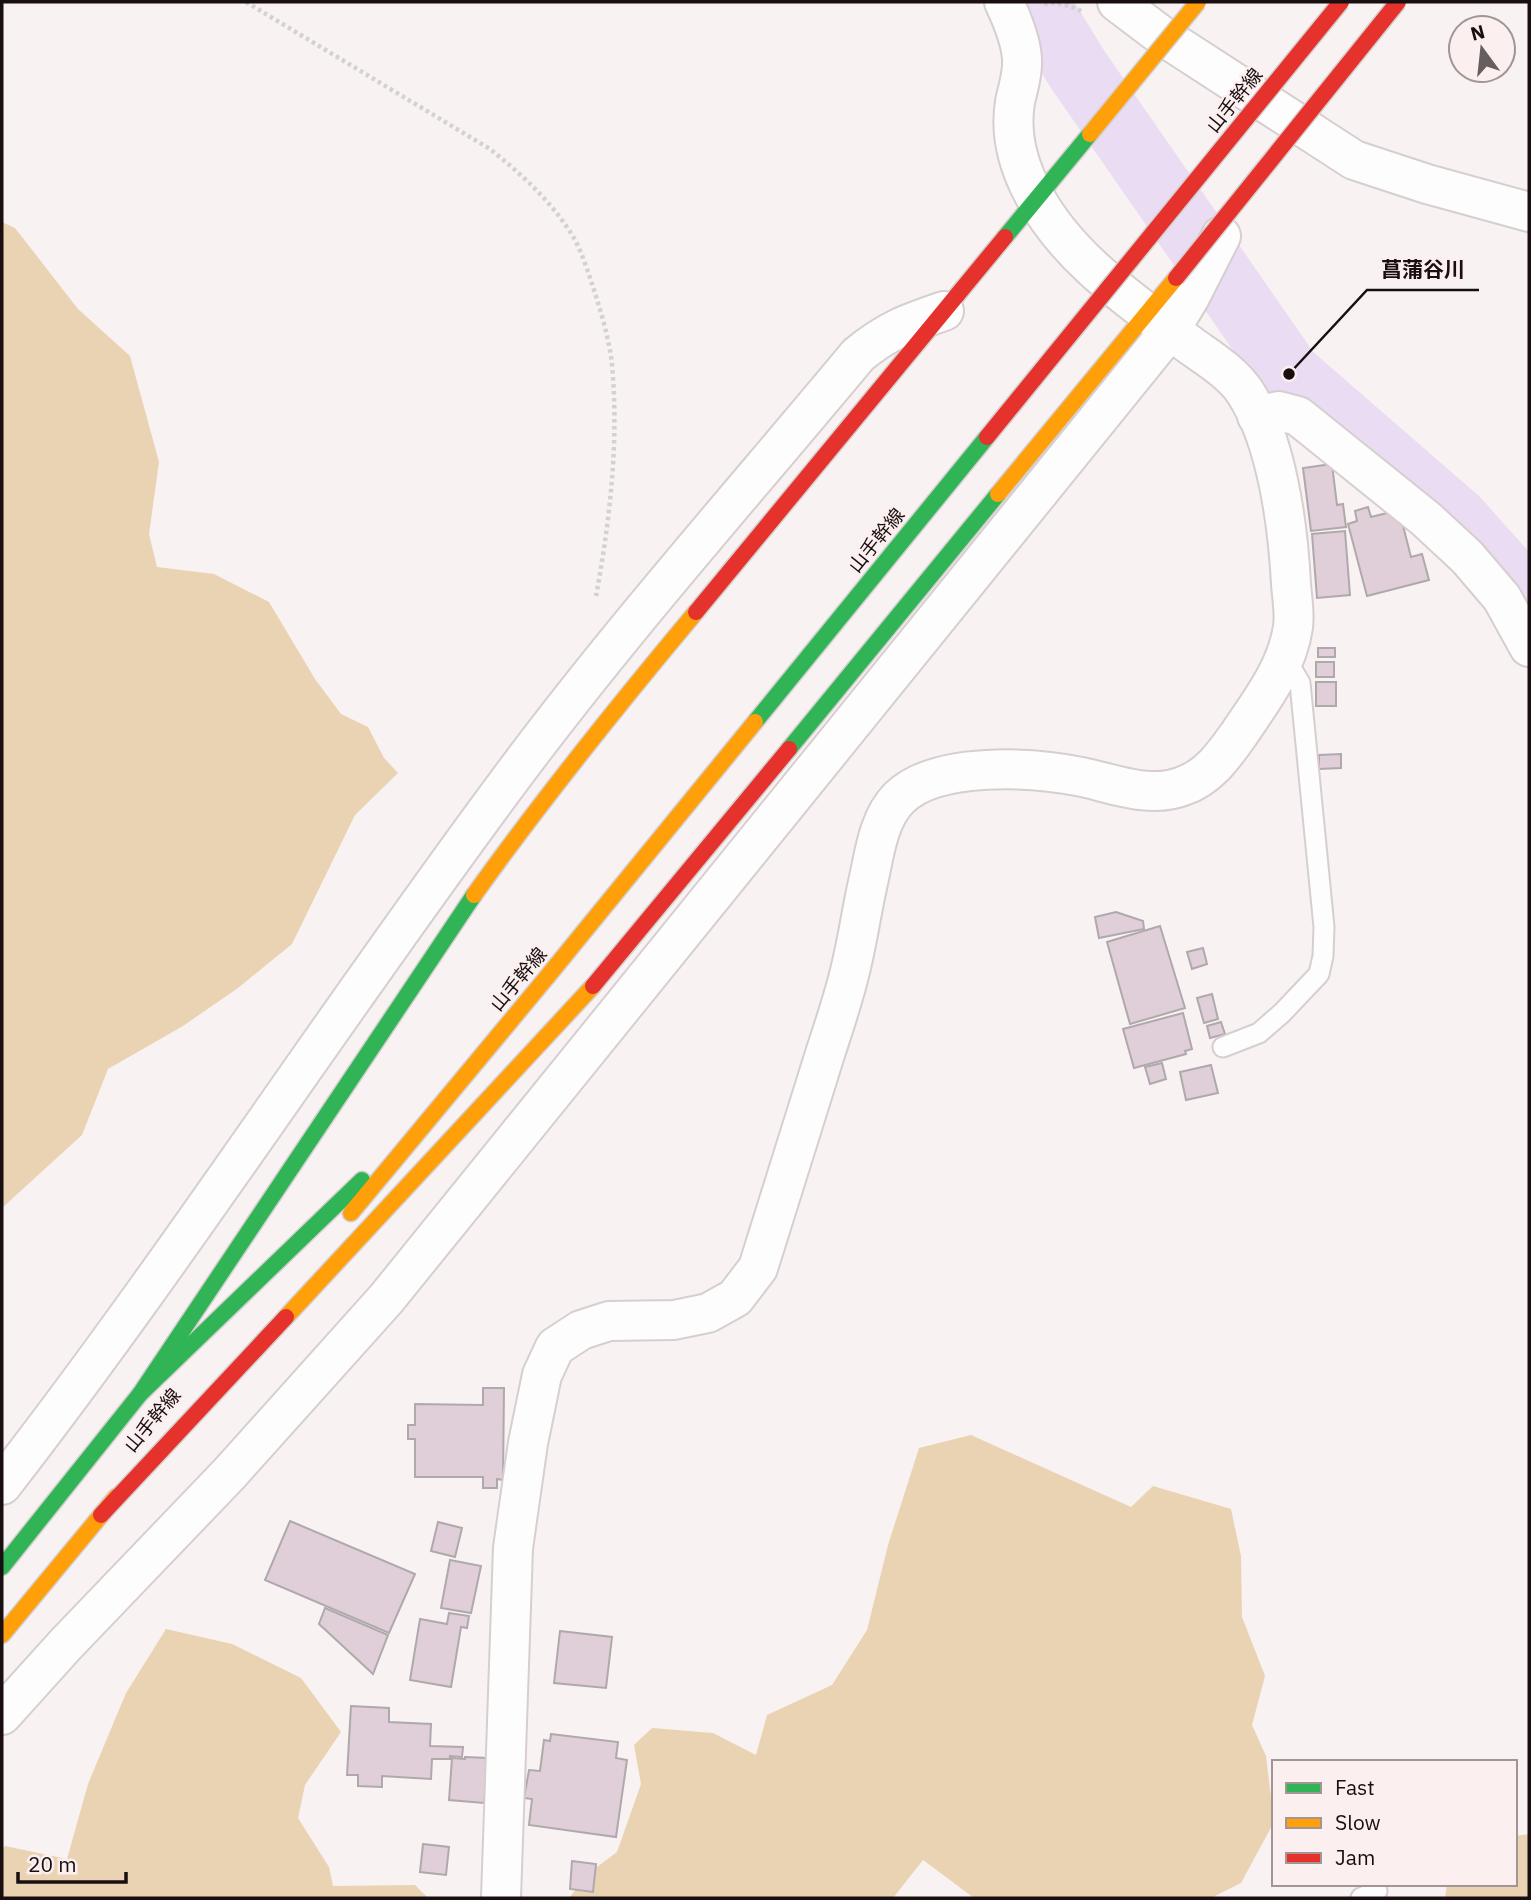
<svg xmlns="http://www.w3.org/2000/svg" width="1531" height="1900" font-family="'IBM Plex Sans','Noto Sans JP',sans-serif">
<rect width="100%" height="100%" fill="#f8f2f2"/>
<g fill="#ead3b3">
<path d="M2,222L15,228L78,309L130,356L159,462L149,534L157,567L214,574L269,602L315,679L341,714L368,727L384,758L398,773L355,815L292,944L238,988L183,1026L108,1069L82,1135L2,1208Z"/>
<path d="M971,1435L1131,1507L1153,1486L1231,1509L1241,1556L1242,1617L1265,1676L1252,1725L1266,1756L1274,1822L1241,1883L1211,1898H974L923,1860L893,1898H569L589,1873L617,1852L641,1784L634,1745L652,1728L713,1733L756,1755L767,1715L832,1685L867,1630L888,1545L919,1448Z"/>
<path d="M166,1629L232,1644L301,1678L341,1732L305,1785L298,1818L329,1867L333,1886L415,1885L428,1898H2V1849L5,1846L67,1859L88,1784L126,1693Z"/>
<path d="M1529,1834V1898H1445L1447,1884H1515V1836Z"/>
</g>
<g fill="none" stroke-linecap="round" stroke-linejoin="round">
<path stroke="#e9dcf3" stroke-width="65" d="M1036,2L1078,70L1289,374L1457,520L1514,584L1521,597"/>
</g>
<g fill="#e0ced9" stroke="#afa9ac" stroke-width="2">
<path d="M1332,464L1337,505L1343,504L1346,527L1311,531L1303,468Z"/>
<path d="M1368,507L1371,517L1399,510L1411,557L1422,554L1429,580L1367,596L1348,524L1357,521L1355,511Z"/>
<path d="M1345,531L1350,595L1317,598L1312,534Z"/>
<rect x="1318" y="648" width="17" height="9"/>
<rect x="1316" y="662" width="18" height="15"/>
<rect x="1316" y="682" width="20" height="24"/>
<path d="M1341,754V768L1319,769V755Z"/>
<path d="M1116,912L1143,921L1144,929L1099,938L1095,917Z"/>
<path d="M1160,926L1185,1008L1130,1024L1107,942Z"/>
<path d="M1203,948L1207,964L1192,969L1187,952Z"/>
<path d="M1212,994L1218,1019L1204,1023L1197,998Z"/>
<path d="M1183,1013L1192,1049L1185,1051L1186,1054L1134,1068L1123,1029Z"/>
<path d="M1221,1022L1225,1034L1210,1038L1207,1026Z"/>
<path d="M1162,1063L1166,1079L1150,1084L1145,1067Z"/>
<path d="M1211,1065L1218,1093L1186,1100L1180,1072Z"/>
<path d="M483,1388H504L503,1480L497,1479V1488H483V1477H415V1439H408V1425H415V1404L483,1405Z"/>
<path d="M290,1521L415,1574L389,1633L265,1580Z"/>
<path d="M438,1522L462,1528L455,1557L431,1551Z"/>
<path d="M450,1560L481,1566L471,1613L441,1608Z"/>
<path d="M325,1608L388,1635L373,1674L319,1624Z"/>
<path d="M449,1613L469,1616L467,1628L461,1627L451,1687L410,1680L420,1619L447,1624Z"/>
<path d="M560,1631L612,1637L606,1688L554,1683Z"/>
<path d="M351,1706L389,1708V1722L431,1724L430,1746L463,1747L462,1757L450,1756V1759H432L431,1779L382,1776V1787L358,1786V1775H347Z"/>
<path d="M551,1734L618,1742L616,1758L627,1760L616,1837L529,1825L532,1799L524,1798L529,1770L540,1771L544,1740L550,1741Z"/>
<path d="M465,1757L488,1758L484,1803L449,1800L452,1758L465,1759Z"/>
<path d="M423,1844L449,1847L446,1875L420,1872Z"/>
<path d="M572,1861L596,1864L593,1892L570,1889Z"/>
</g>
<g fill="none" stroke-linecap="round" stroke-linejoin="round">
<defs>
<g id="lane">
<path d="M1223,1047L1259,1033L1282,1013L1319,974L1323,956L1324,927L1300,683L1285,658"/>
<path d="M1361,1898L1377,1891"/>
</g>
<g id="street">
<path d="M1117,2L1158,33L1354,160L1427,184L1529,212"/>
<path d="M1257,416L1279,411L1298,416L1426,519L1467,557L1502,598L1529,647"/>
<path d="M2,1485C178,1258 334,1016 506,785C616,636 740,497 858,355C888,330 909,323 944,311"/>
<path d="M2,1715L66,1644L229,1474L386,1299L1170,330L1190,297L1221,236"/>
<path d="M501,1898L513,1548L528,1443L542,1375L555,1347L581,1330L609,1321L674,1320L708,1313L735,1298L758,1268C779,1202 799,1136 820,1070C830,1037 842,1005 850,971C857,943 861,915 867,887C874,858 877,820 899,798C937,761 1033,767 1082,777C1114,784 1151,799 1183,786C1209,777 1224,755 1239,734C1261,701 1287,668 1293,627C1295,613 1292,598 1291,584C1288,526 1277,441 1245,392C1231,371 1206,357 1186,342C1130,300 1066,257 1033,193C1018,165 1010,133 1015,102C1018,87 1023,75 1022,59C1021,41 1012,19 1004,2"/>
</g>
<g id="fast">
<path d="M1005,237L1090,134"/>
<path d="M789,749L998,494"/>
<path d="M140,1394L474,895"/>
<path d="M2,1567L140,1394L362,1180"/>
</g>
<g id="slow">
<path d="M998,494L1176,278"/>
<path d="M474,895C544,797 619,704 696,612"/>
<path d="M351,1213L547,977"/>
<path d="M286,1317L593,986"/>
<path d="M2,1635L116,1497"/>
</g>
<g id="jam">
<path d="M696,612L1005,237"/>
<path d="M593,986L789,749"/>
<path d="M101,1515L286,1317"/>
</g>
</defs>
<use href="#lane" stroke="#d6cecf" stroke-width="23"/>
<use href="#street" stroke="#d6cecf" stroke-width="42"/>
<use href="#fast" stroke="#d3cfcf" stroke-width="19"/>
<use href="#slow" stroke="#d3cfcf" stroke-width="19"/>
<use href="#jam" stroke="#d3cfcf" stroke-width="19"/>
<g stroke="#d4d1d1" stroke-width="4.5" stroke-dasharray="3.5 3.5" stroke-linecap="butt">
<path d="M246,2L490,149C521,174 549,199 571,233C581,249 587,269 593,287C601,312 609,338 612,364C619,442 610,520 596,596"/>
<path d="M1044,4C1058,1 1071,6 1083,12"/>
</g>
<use href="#lane" stroke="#fefdfd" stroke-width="19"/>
<use href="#street" stroke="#fefdfd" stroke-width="38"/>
<use href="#fast" stroke="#30b455" stroke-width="16"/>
<use href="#slow" stroke="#ff9f0a" stroke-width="16"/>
<use href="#jam" stroke="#e5322d" stroke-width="16"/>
<defs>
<path id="fast-bridge" d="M755,722L987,437"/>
<g id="slow-bridge">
<path d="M1090,134L1198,2"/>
<path d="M547,977L755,722"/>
</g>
<g id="jam-bridge">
<path d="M1176,278L1398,2"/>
<path d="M987,437L1341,2"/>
</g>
</defs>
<use href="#fast-bridge" stroke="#d3cfcf" stroke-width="19" stroke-linecap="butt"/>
<use href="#slow-bridge" stroke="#d3cfcf" stroke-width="19" stroke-linecap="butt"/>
<use href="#jam-bridge" stroke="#d3cfcf" stroke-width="19" stroke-linecap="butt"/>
<use href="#fast-bridge" stroke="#30b455" stroke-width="16"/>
<use href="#slow-bridge" stroke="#ff9f0a" stroke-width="16"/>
<use href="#jam-bridge" stroke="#e5322d" stroke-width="16"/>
</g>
<g text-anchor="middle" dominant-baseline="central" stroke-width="5" stroke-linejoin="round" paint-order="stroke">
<g font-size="19" fill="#190f10" stroke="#fbefef">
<text transform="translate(1234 100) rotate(-51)">山手幹線</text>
<text transform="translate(876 540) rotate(-51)">山手幹線</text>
<text transform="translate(518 979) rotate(-50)">山手幹線</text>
<text transform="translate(152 1420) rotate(-50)">山手幹線</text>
</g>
</g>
<path fill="none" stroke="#190f10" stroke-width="2.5" d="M1289 374L1367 290H1479"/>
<circle fill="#190f10" stroke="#fbefef" stroke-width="2.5" cx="1289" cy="374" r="7"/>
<g font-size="21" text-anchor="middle" font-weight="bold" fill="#190f10" stroke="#fbefef" stroke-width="5" stroke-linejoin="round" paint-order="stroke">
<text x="1423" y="277">菖蒲谷川</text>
</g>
<rect width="1531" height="1900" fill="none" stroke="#190f10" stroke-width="7"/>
<rect x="1272" y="1760" width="245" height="126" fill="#fbefef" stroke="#a19596" stroke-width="2"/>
<rect x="1286" y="1783" width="35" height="10" fill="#30b455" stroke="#a19596" stroke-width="2"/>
<text x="1335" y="1795" font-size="21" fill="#190f10">Fast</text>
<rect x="1286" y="1818" width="35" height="10" fill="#ff9f0a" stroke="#a19596" stroke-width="2"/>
<text x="1335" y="1830" font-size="21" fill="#190f10">Slow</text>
<rect x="1286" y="1853" width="35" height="10" fill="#e5322d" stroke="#a19596" stroke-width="2"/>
<text x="1335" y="1865" font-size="21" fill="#190f10">Jam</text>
<g transform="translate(1482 49) rotate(345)"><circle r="33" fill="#fbefef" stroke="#a19596" stroke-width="2"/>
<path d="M0-5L12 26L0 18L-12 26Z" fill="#675e5f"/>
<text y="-10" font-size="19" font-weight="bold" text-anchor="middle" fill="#190f10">N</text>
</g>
<path d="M18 1872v10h108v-10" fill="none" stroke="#190f10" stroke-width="3.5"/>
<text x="28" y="1872" font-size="21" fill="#190f10" stroke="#fbefef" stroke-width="5" paint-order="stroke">20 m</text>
</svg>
